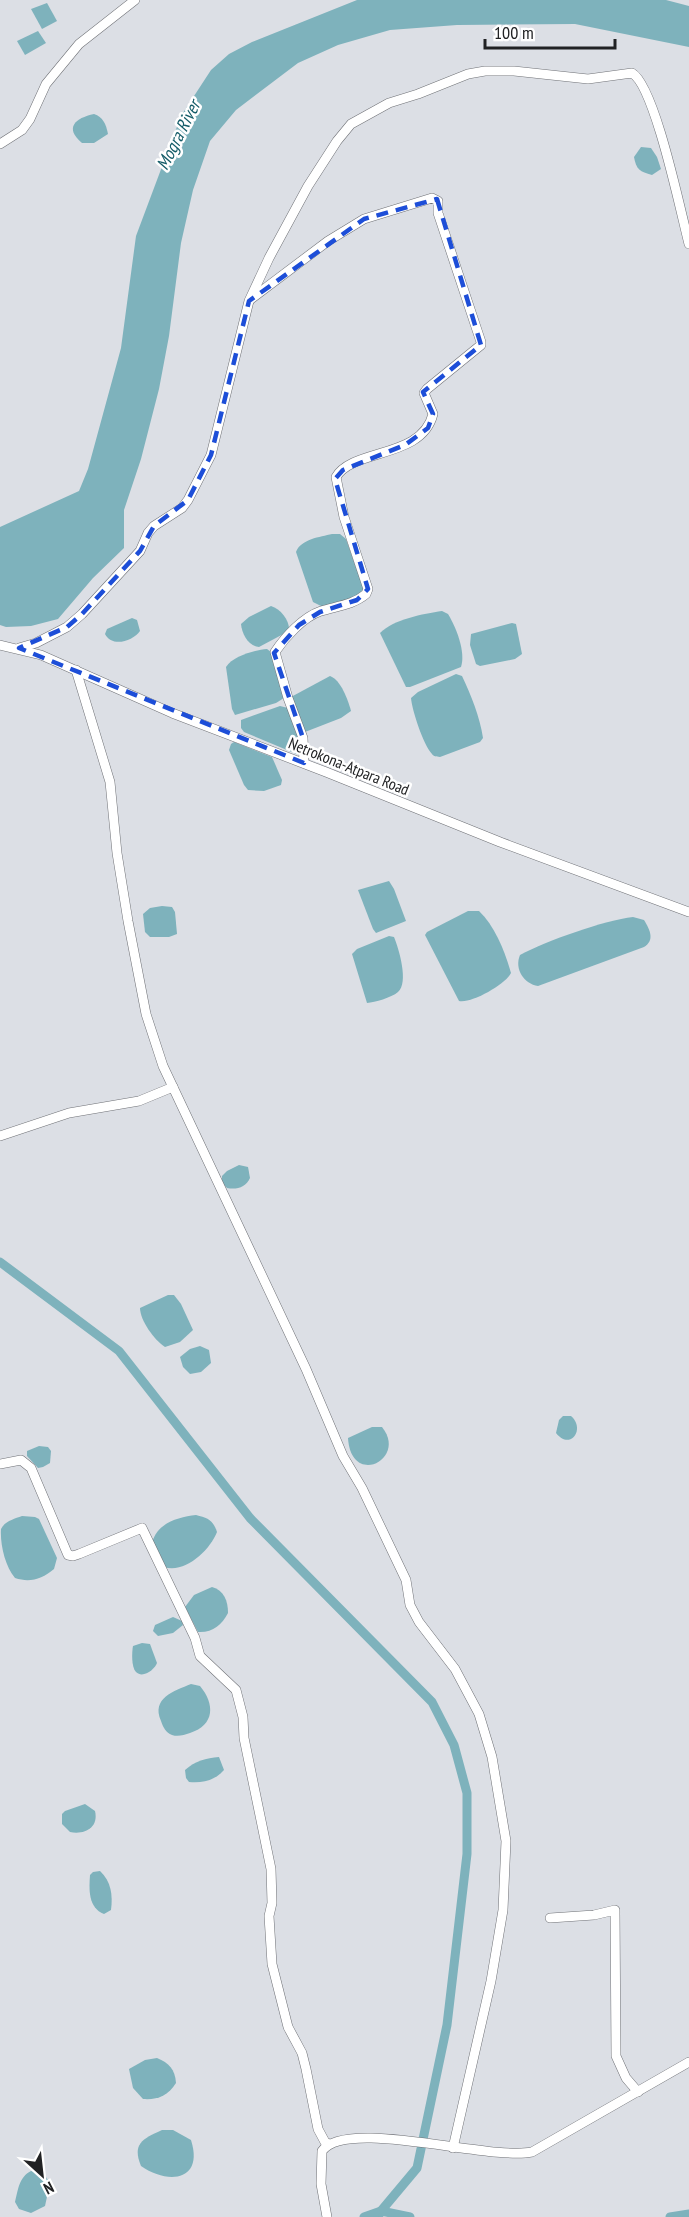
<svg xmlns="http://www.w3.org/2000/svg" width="689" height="2217" font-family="'PT Sans Narrow',sans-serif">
<rect width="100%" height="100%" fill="#dcdfe5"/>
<g fill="#7eb2bc">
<path d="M357,0H666L689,6V47L575,24L457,25L390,30L338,45L298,63L236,110L210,141L193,190L181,243L169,336L159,389L141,459L124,510V548L93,578L58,619L31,626L6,627L0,625V527L79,491L88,469L121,348L136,236L181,116L211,70L229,54L252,42Z"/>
<path d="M47,3L57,21L42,29L31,9Z"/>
<path d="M38,31L46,43L25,55L17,41Z"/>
<path d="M94,114C103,117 106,124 108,134L94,143H82C64,128 75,118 94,114Z"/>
<path d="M641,147L651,148L657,157L661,169L652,175C640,172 636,169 634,157Z"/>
<path d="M332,534H340L346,539L364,590V592L347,601L323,607L313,602L296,552C301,539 320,537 332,534Z"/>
<path d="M271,606C281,609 290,621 289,631L259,647C248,646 242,634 241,624L249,617Z"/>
<path d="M442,611L448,614C456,627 466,652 461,667L410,687H406L380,633C394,619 423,614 442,611Z"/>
<path d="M132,618L137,620L140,631C133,641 112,648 105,634L107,629Z"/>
<path d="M512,623L516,624L522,654L515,659L480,666L476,664L470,645L471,634Z"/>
<path d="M267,649L271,652L284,698L276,703L235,715L232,709L226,667C233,656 255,650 267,649Z"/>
<path d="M456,674L462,676C471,695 480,717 483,738L480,742L440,757C436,756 434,757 432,754C423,744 412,710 411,698L418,692Z"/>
<path d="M330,676C341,680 348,700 351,711L341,718L305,732L291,697Z"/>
<path d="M280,706L288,708L298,731L299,755L244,732L241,728V720Z"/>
<path d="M234,742L272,757L282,780L281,785L264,791L248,790L244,785L229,750L231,744Z"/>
<path d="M389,881L394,889L406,921L376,933L373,929L358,890Z"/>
<path d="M162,906L172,907L175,912L177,934L169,937H150L145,932L143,914L150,908Z"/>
<path d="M468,911H479C495,926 505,952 511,973C506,984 471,1004 459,1001L425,935L427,932Z"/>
<path d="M633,917L644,920C650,930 655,940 644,947L538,986C524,984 514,969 520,955C546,941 605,920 633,917Z"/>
<path d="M389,936L394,937C399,949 409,983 398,992C391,998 375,1002 367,1003L352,954L357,949Z"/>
<path d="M239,1165L248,1167L250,1178C246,1187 237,1190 227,1188L222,1183V1176L227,1171Z"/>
<path d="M168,1295H174L181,1304L193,1330L180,1342L165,1347C154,1340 140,1320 140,1308Z"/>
<path d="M200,1346L209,1350L211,1363L201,1372L190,1374L183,1367L180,1357L190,1349Z"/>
<path d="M563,1416H571C586,1429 570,1451 556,1433L559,1420Z"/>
<path d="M372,1427H382C408,1459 351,1488 348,1438Z"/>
<path d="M39,1446L48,1447L51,1451L50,1463L43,1467L38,1468L27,1456V1451Z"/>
<path d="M196,1515C208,1518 213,1520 217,1532C210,1550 185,1574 164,1567L152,1543C157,1523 178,1517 196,1515Z"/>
<path d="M22,1516L35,1517L39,1519L57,1558L54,1569C42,1579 30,1583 15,1578C5,1566 0,1544 1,1529C5,1521 14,1519 22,1516Z"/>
<path d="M212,1587C224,1590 228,1601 228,1613C222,1625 212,1633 198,1632L185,1607L194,1595Z"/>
<path d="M173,1617L182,1621L183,1625L173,1633L158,1636L153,1631L155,1625Z"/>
<path d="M142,1643L150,1644L157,1663C155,1669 143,1679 136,1672C131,1667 132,1651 133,1646Z"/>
<path d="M191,1684L200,1686C215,1704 215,1725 190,1733C184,1735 178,1737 172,1735C166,1733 163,1727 161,1721C151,1698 174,1691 191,1684Z"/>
<path d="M219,1757L224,1770C214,1781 203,1783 189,1782L186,1778L185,1770C195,1761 206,1758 219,1757Z"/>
<path d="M85,1804L95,1811C99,1828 84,1835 70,1832L62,1824V1814L65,1811Z"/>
<path d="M100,1871C111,1881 113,1895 111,1910L104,1914C88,1908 89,1889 90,1875L93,1872Z"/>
<path d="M157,2058C169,2063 175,2069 176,2083C168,2096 157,2100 143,2099L133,2088L129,2069L145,2060Z"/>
<path d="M162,2130H173L191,2140C204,2181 168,2185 141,2166C132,2144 142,2139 162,2130Z"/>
<path d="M31,2171L44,2174L50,2183L45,2206L31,2213L19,2209L15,2202C18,2190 19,2177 31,2171Z"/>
</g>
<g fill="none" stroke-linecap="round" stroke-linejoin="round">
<g stroke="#7eb2bc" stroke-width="9">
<path d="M0,1262L119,1351L250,1518L432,1702L454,1745L467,1793V1854L447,2025L417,2168L381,2211L378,2217"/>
<path d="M364,2217L381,2211L410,2217"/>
<path d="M670,2217L689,2214"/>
</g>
<defs>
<g id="minor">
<path d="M0,144L22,130L30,119L46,84L79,44L135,0"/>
<path d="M251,299L328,241L364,219L432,198L438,201V213L481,342V345L427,389L424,393L433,414C422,459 353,448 336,477L344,517L368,589L366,594C353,605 337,606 321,611C303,617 285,637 275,652L288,698L303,738L304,763"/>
<path d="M0,645L41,655L172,713L326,772L500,842L689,912"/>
<path d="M19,648L36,643L67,627L82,614L140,551L148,533L154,526L182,508L188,500L211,455L249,301L269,258L308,186L337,141L351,124L389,103L418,94L468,74L485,71H514L588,79L632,73C655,86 681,214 689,244"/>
<path d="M76,670L110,782L117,853L128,921L146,1014L163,1066L306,1369L343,1456L362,1488L406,1580L410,1605L419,1622L455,1669L479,1714L492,1757L506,1841L503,1910L491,1981L453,2148"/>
<path d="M0,1136L69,1113L139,1101L173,1087"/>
<path d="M0,1464L21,1460L31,1468L68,1555L73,1556L79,1554L142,1528L195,1638L200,1656L236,1690L243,1717L244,1738L271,1869L272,1903L269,1916L272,1964L288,2027L302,2053L306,2069L318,2129L325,2142L329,2144"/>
<path d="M550,1918L594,1915L615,1910L616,2056L626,2078L638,2092"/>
<path d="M327,2217L321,2184L322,2151C346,2117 489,2161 532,2152L689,2062"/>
</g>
</defs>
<use href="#minor" stroke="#6f7176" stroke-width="10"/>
<use href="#minor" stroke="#fff" stroke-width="9"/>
</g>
<path fill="none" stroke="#1d4ed8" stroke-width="4.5" stroke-dasharray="12 8" stroke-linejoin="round" d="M437,199L481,345L423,392L433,414L428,428L405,445L343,470L335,479L368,589L357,600L320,612L299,625L274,653L303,738L304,763L19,648L67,627L82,614L140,551L154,526L188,500L211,455L249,301L364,219Z"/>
<g text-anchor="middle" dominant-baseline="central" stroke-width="5" stroke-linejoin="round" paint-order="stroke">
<g font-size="16" fill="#212224" stroke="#fff">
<text transform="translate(349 766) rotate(22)">Netrokona-Atpara Road</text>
</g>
<g font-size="18" font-style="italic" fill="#145c68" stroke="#fff">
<text transform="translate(178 135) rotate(-63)">Mogra River</text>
</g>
</g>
<g transform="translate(42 2175) rotate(153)" stroke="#ffffff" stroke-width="4.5" paint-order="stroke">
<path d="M0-4.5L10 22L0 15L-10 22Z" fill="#212224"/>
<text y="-9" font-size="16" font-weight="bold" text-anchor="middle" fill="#212224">N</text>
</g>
<path d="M485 39v9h130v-9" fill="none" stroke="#212224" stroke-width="3"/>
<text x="494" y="39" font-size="18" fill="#212224" stroke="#ffffff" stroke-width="4.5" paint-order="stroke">100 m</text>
</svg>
